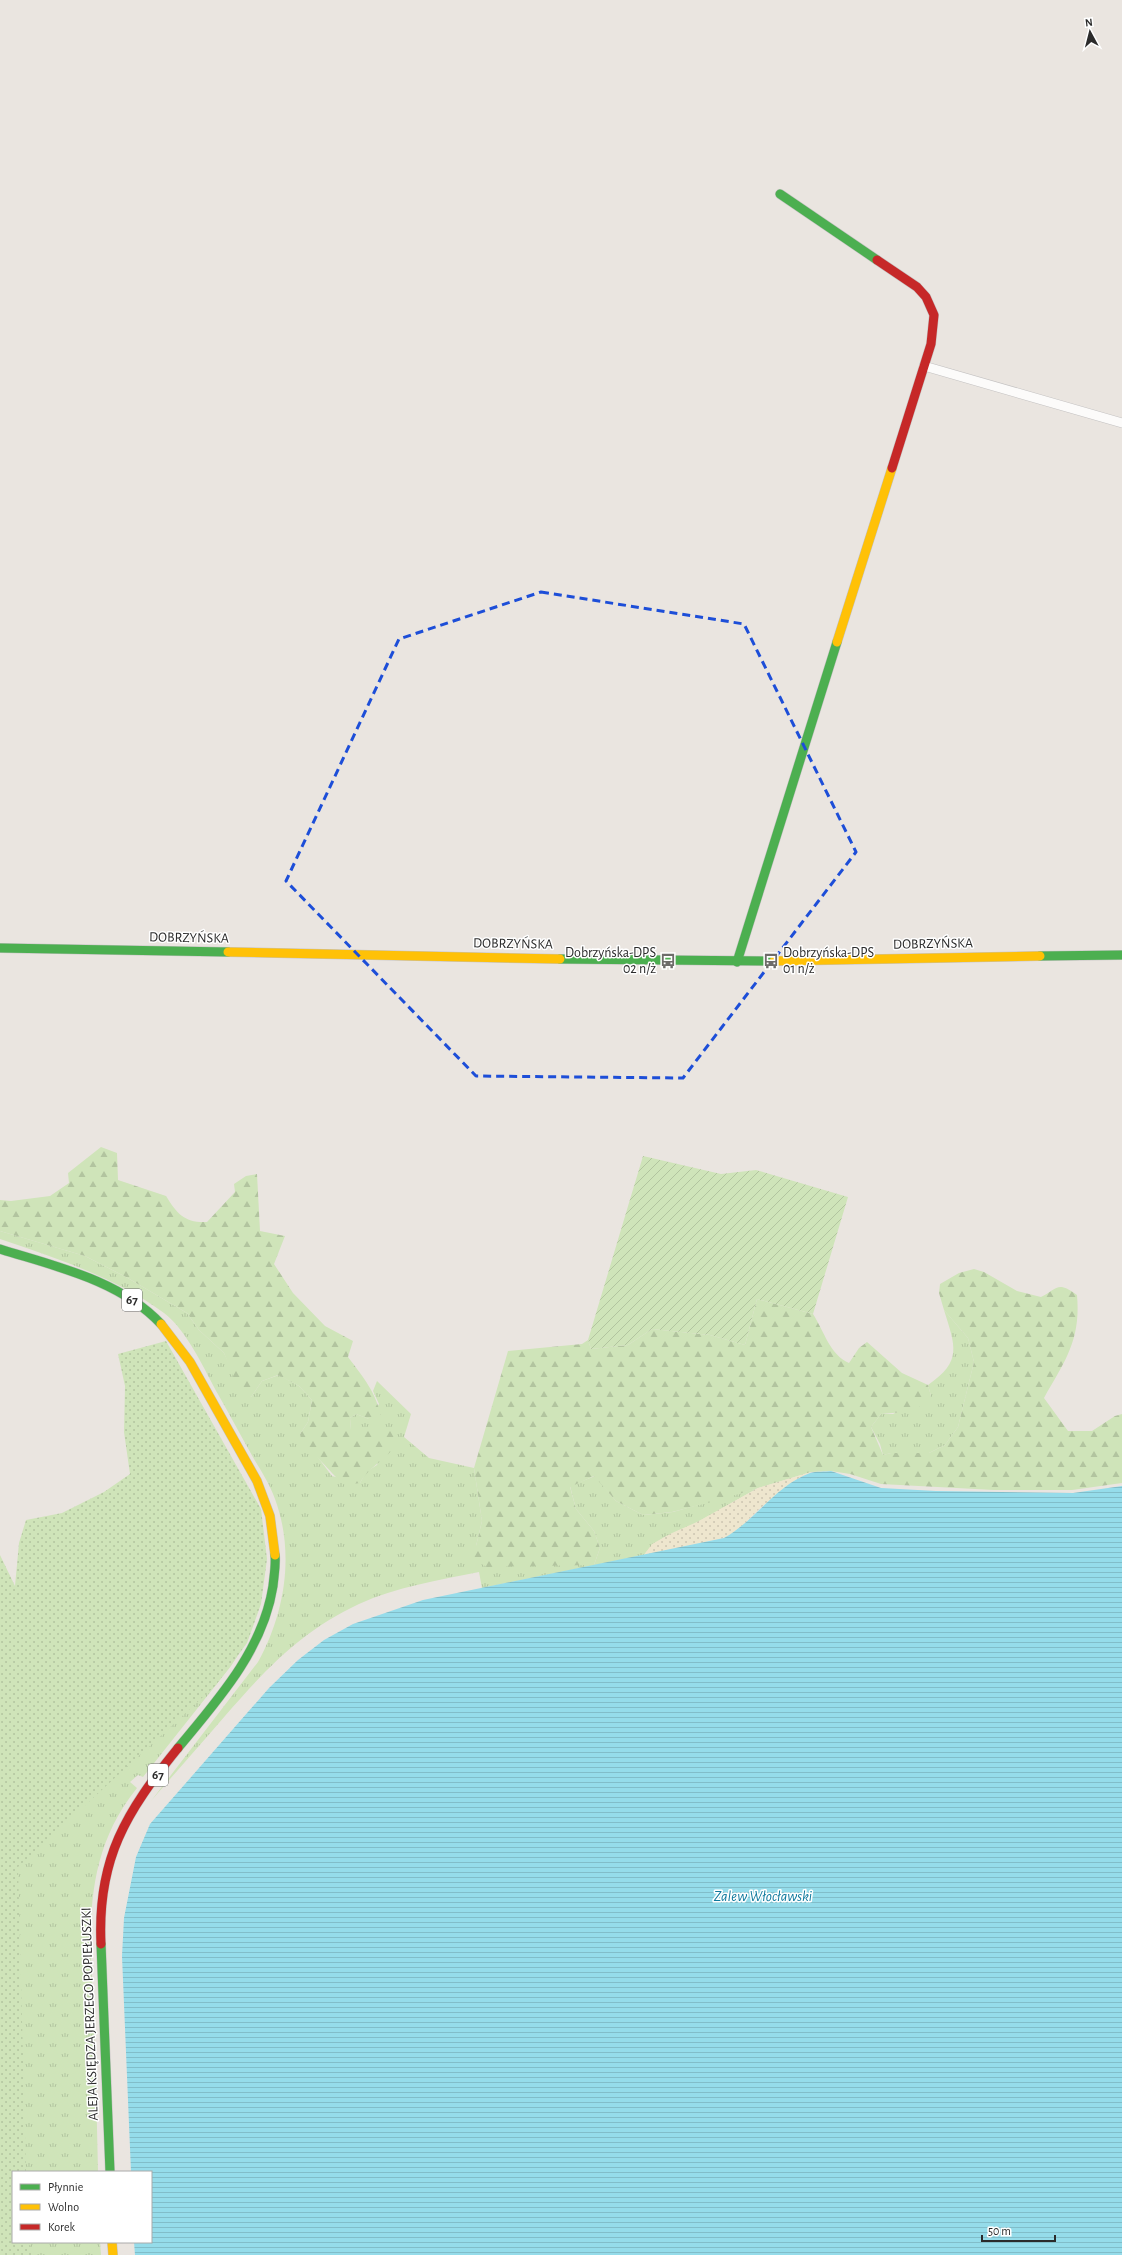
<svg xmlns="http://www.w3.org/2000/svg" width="1122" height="2255" font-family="'Alegreya Sans',sans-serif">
<defs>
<pattern id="grass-tufts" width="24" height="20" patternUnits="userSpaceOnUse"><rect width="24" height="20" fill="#cfe4b9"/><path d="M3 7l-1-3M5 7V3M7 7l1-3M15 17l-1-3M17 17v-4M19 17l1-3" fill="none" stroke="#b2c49f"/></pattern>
<pattern id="forest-firs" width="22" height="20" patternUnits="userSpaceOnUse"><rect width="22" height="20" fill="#cfe4b9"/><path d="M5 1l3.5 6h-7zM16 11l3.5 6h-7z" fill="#b2c49f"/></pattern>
<pattern id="sand-dots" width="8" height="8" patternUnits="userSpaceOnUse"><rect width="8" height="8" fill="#eee6ce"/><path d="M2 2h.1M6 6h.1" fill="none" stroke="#ccc5b1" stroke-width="1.8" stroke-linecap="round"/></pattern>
<pattern id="park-dots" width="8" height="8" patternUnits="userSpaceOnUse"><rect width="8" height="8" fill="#cfe4b9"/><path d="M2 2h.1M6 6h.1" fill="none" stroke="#b2c49f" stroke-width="1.8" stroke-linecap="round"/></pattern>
<pattern id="garden-furrows" width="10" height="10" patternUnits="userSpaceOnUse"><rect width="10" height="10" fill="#cfe4b9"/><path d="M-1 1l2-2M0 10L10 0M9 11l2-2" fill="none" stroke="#b2c49f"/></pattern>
<pattern id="water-rules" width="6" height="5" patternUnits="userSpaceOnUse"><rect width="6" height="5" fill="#95dcea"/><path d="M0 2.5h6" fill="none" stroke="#81bdc9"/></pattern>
</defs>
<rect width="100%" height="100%" fill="#eae5e0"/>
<g fill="url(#grass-tufts)">
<path d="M0,1231L85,1256L126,1277L187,1313L199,1330L224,1353L231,1368L251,1397L262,1381L279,1375L299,1386L312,1400L308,1422L300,1434L332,1476L360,1483L366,1472L377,1465L392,1430H351L350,1418L356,1414L369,1419L379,1404L373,1391L377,1381L411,1414L404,1437L429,1458L474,1468L482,1521L476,1546L594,1565L600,1548L594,1531L576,1509L570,1486L595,1476L616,1501L643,1515L673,1512L758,1488C738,1499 718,1511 698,1522C678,1532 658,1536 644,1555L482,1588L479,1572C439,1580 396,1587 359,1604C301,1631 265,1670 225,1716C200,1745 175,1773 151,1801L258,1662C285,1613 295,1553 275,1499C270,1485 262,1472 254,1459C242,1438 231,1417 219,1396C205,1371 187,1330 164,1313C115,1277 58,1259 0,1239Z"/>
<path d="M944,1310L968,1338L974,1362L958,1427L945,1445L929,1453H891L883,1455L880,1444L871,1427L881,1414H893L931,1396L928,1385C963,1361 955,1346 944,1310Z"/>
<path d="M247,1641L231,1666L143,1777L138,1775L130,1782L137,1788C78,1861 91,1943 94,2029C96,2077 97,2125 98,2172H17L0,1879V1674Z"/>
<path d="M21,2242H100L101,2255H21Z"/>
</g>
<g fill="url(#forest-firs)">
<path d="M101,1147L117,1153L118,1180L166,1196C177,1214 185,1223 207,1222L235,1192L234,1184L246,1176L257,1174L260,1231L285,1236L274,1264L293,1293L325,1326L353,1341L348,1357C363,1377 377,1393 381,1418L369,1419L356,1414L350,1418L351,1430H392L398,1442C386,1461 370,1465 360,1483L345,1485C330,1474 320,1455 303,1448L300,1434L308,1422L312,1400L299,1386L278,1375L262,1381L251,1397L239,1391L224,1353L199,1330L187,1313L126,1277L85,1256L0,1231V1200L11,1201L50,1196L69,1183L68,1173Z"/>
<path d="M974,1269L984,1272L1017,1291L1041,1297C1057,1289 1057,1280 1077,1295C1081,1340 1065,1361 1044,1398L1068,1431H1092L1115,1416L1122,1414V1483L1072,1490H994L881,1484L850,1474L831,1471L811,1472L719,1500L672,1512L643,1515L616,1501L594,1476L570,1487L576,1509L594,1531L600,1548L594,1565L487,1567L466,1555L476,1546L482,1521L474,1468L508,1351L582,1344L588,1340L591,1349L628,1345L652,1329L710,1335L745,1345L757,1299L813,1314C824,1331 830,1355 849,1363L859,1348L867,1342L902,1373L928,1385L931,1396L915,1411L881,1414L871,1427L883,1455L891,1453H929L945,1445L958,1427L974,1362L968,1338L944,1310L939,1293L940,1284L959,1273Z"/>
</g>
<path fill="url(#sand-dots)" d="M811,1472L794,1481L758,1510L738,1530L724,1538L644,1555L652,1544L672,1533L697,1522L758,1488Z"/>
<path fill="url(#park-dots)" d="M166,1341L261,1509L267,1559L261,1604L247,1643L216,1685L18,1867L26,2172H13V2242H30L31,2255H0V1555L15,1586L19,1543L26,1520L62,1513L104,1492L130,1474L124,1432L125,1386L118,1354Z"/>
<path fill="url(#garden-furrows)" d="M643,1156L721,1174L756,1170L848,1197L813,1314L757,1299L745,1345L710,1335L652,1329L628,1345L591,1349L588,1340Z"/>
<path fill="url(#water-rules)" d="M831,1471L881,1488L936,1491L1073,1493L1122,1486V2255H135L134,2242H151V2172H131L122,1956L124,1918L136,1857L150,1824L269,1688L298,1660L324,1640L353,1624L423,1600L724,1538C755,1521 775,1486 810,1473C816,1471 825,1472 831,1471Z"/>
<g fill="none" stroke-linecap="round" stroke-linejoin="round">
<defs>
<path id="street" d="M924,366L1122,423"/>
<g id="fast">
<path d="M780,194L877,260"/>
<path d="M0,948L228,952"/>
<path d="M1040,956L1122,955"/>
<path d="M560,959L774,961"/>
<path d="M737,962L837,642"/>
<path d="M0,1249C54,1266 120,1280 161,1324"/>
<path d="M178,1748C218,1700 263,1650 273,1586C274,1575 276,1566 275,1555"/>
<path d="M101,1944L110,2172"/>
</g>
<g id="slow">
<path d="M837,642L892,468"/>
<path d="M228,952L560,959"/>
<path d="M774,961L1040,956"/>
<path d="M161,1324L190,1362L257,1481L270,1516L275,1555"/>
<path d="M112,2242L113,2255"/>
</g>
<g id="jam">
<path d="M877,260L917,287L926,297L934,315L931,344L892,468"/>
<path d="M101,1944C97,1859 126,1812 178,1748"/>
</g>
</defs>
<use href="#street" stroke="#c3c1c1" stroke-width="10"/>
<use href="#fast" stroke="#c3c1c1" stroke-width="10"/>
<use href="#slow" stroke="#c3c1c1" stroke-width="10"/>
<use href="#jam" stroke="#c3c1c1" stroke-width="10"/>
<use href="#street" stroke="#fcfbfa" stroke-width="9"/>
<use href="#fast" stroke="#4caf50" stroke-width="9"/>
<use href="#slow" stroke="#ffc107" stroke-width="9"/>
<use href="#jam" stroke="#c62828" stroke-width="9"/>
</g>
<path fill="none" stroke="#1d4ed8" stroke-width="3" stroke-dasharray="8 5" stroke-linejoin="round" d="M541,592L744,624L856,852L683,1078L476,1076L286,881L399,639Z"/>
<defs>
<symbol id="bus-bare" viewBox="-9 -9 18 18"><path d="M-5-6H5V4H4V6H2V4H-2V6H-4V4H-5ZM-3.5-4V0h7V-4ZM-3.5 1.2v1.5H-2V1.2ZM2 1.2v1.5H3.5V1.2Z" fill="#6e6c6a" stroke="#fff" stroke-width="2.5" paint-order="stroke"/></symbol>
</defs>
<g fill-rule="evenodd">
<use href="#bus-bare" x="657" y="950" width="22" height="22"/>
<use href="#bus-bare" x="760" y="950" width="22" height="22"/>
</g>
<g text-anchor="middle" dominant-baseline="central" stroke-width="3" stroke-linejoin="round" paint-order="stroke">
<g fill="#fff" stroke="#6b6b6b" stroke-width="1">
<rect x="122" y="1289" width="20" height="22" rx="3"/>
<rect x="148" y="1764" width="20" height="22" rx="3"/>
</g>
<g font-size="13" font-weight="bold" fill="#2b2b2b">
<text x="132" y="1300">67</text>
<text x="158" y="1775">67</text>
</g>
<g font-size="14" fill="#2b2b2b" stroke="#fff">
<text transform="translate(189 938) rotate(1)">DOBRZYŃSKA</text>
<text transform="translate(513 944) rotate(1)">DOBRZYŃSKA</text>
<text transform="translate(933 944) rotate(-1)">DOBRZYŃSKA</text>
<text transform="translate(90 2014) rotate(-92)">ALEJA KSIĘDZA JERZEGO POPIEŁUSZKI</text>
</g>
<g font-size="14" fill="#2b2b2b" stroke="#fff" text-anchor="end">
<text x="656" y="953">Dobrzyńska-DPS<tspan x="656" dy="16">02 n/ż</tspan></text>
<text x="783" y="953" text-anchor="start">Dobrzyńska-DPS<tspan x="783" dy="16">01 n/ż</tspan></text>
</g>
<g font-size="15" font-style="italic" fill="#0d789c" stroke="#fff">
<text x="763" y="1896">Zalew Włocławski</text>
</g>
</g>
<rect x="12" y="2171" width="140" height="72" fill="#ffffff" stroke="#aaaaaa"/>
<rect x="20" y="2184" width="20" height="6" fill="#4caf50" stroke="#aaaaaa"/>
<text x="48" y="2191" font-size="12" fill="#2b2b2b">Płynnie</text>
<rect x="20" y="2204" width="20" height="6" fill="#ffc107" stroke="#aaaaaa"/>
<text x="48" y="2211" font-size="12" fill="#2b2b2b">Wolno</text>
<rect x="20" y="2224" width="20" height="6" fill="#c62828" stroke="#aaaaaa"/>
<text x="48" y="2231" font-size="12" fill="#2b2b2b">Korek</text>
<g transform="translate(1090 32) rotate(353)" stroke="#ffffff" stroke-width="3" paint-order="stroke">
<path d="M0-3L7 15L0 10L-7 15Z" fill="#2b2b2b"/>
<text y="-6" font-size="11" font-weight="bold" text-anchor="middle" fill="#2b2b2b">N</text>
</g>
<path d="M982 2235v6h73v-6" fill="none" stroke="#2b2b2b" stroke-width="2"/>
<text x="988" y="2235" font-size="12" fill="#2b2b2b" stroke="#ffffff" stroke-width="3" paint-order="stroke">50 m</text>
</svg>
